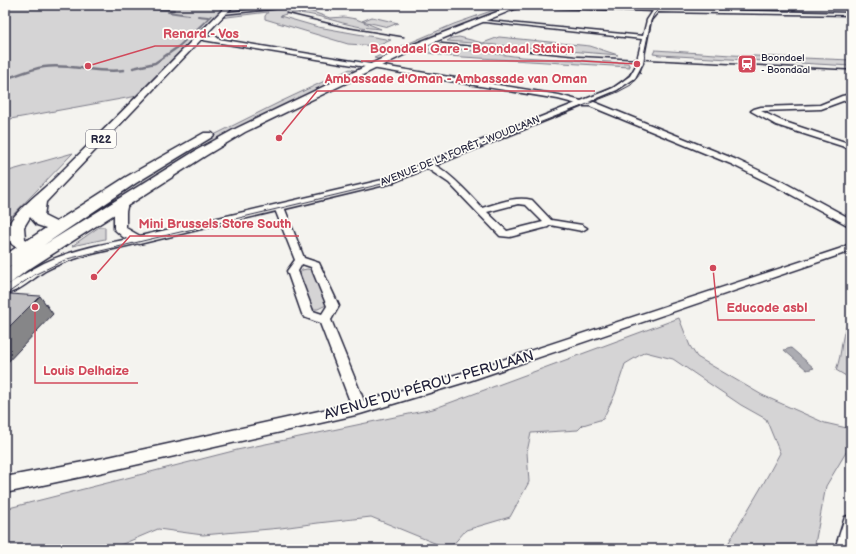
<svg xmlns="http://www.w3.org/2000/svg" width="856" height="554" font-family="'Balsamiq Sans',sans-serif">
<rect width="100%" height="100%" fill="#f4f3ef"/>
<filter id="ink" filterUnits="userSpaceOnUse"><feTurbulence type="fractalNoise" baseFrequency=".025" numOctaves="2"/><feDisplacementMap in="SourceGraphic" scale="8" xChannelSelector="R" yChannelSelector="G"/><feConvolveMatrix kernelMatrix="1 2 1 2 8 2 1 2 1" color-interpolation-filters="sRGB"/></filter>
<g filter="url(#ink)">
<g fill="#d5d4d5" stroke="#7c7b88">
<path d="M5,5H326L301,8L330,18L344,17L356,19L381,29C373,28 364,28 356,26C333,22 301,7 280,16L318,27L391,40L378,46L348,44L265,19V16L268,12L219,18L143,95L5,120Z"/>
<path d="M671,5H740L739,6L747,9C741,9 734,5 729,6L734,9L682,8Z"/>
<path d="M505,6L511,7L461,26L382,60L374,58L454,24Z"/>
<path d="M372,17L398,23L388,27L362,21Z"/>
<path d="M459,37L483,43L499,37L590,46L618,55L447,41L452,38Z"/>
<path d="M436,46L521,57L628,63L630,67L446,56L429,53L425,51Z"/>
<path d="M655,50L731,55L851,60V66L660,55L653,54Z"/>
<path d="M350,69L358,71L323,87L99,213L90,211L204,140L280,102Z"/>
<path d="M73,153L5,223V172Z"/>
<path d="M99,227H105V239L72,246Z"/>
<path d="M307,269L312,270L326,300V305L318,309H313L309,306L298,276L302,270Z"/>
<path d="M851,317V379L836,370C843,353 840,332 851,317Z"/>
<path d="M679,318L690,346L697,357L762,395L825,423L851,429V444L826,486L814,549H725L762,486L780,453L766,419L741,405L673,359L645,352L625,364L615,394L603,419L583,425L578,430L531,433L527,452L529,482L510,517L466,530L449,549L371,517L318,523L281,528L203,535L158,529L111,549H5V509L237,450L433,409Z"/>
</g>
<path fill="#acacb2" stroke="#757582" d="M791,348L814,368L807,370L784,350Z"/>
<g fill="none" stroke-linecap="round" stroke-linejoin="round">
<g stroke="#757582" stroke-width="2">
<path d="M141,5L139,6L157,5L152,9L174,10L168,12L189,15"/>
<path d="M198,16L208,17"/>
<path d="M177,48L211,16"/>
</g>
<g stroke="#757582" stroke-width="2.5">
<path d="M133,68L155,63L178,47"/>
<path d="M5,79C17,75 31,69 44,67C70,63 98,74 124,70"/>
</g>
<defs>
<g id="minor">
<path d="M294,5H311L223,14L221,13Z"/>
<path d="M512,5L655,9L659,6L661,7L660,9L851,13V15L658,12L651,20L644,56L641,58L638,56L642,39L476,21L478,20L643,36L647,20L653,11L514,6Z"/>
<path d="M215,36L219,39L559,95L581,101L613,88L630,76L638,62L643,63L635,78L617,90L581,105L558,99L203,40L208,37Z"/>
<path d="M851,94V98L821,109L761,111L782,121L851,144V149L776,125L751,111L754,109L761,107L820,105L842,96Z"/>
<path d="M425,163C439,160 472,197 482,208C498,203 515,196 532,200L551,220L582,225L587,228L582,231L550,225L548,227L510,237L500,236L449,183L425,167L424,165ZM518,204L526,205L543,222L507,231L487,212Z"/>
<path d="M279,204L284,207L304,258L319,263L339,306L331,320L364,401L469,371L839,249L851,243V251L469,381L360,414L104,472L5,493V477L104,458L351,404L320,323L304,317L302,314L287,271L295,260L274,207ZM302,264L311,267L327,306L322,314L313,311L298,271Z"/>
<path d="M139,237L143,238L144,240L143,242C109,251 75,255 45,271C35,277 15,295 5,293V287C18,278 30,270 44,263C74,249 107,243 139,237Z"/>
<path d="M851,515V549H835L845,517Z"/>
</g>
<path id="tertiary" d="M581,101L594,102L737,160L783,182L851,219V227L775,186L731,164L590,106H582L389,184L139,244L123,237L114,229V212L119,200L123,199L128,202L126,212V228L140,236L382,180Z"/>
<path id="primary" d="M227,5H234L46,202L44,216L56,222L126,177L204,133H212L214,135L212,137L136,183L44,245L197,150L237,128L404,48L515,5H524L410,52L245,132L205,156L26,271L11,283L5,285V270L11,266L5,267V255L17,247C9,245 6,235 8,227C12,213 43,190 54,179C112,122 170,63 227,5ZM30,217L37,225L46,228L28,240L25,239L24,227Z"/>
</defs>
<use href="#minor" stroke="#22223b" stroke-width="3"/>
<use href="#tertiary" stroke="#22223b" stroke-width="3"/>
<use href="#primary" stroke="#22223b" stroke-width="3"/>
<use href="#minor" fill="#fdfcf7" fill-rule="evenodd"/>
<use href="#tertiary" fill="#fdfcf7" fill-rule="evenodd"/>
<use href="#primary" fill="#fdfcf7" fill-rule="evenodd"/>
<g stroke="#22223b" stroke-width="1">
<path d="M602,92C620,85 632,76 639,57"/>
<path d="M5,295L34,275L67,259L386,183L618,92L631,85L640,74L651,21L654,14L663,5"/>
</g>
<g stroke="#22223b" stroke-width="1.5">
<path d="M286,13L344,27L404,37"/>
<path d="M440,43L574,56L851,70"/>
</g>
<defs>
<path id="minor-bridge" d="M640,63L641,56"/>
</defs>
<use href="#minor-bridge" stroke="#22223b" stroke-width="8" stroke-linecap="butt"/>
<use href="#minor-bridge" stroke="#fdfcf7" stroke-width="6"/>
</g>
<path fill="#868688" stroke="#22223b" d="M40,296L53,314L5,365V331Z"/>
<path fill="#c0bfc2" stroke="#22223b" d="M10,294L40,296L5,331V298Z"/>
</g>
<defs>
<symbol id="station-square" viewBox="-11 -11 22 22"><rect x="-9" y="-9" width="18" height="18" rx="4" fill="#d1495b" stroke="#fdfcf7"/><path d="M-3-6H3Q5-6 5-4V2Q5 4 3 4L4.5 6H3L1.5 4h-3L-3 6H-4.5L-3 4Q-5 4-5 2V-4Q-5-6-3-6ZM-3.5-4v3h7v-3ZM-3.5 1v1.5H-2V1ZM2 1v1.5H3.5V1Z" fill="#fff"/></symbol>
</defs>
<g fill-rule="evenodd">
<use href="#station-square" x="736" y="53" width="22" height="22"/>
</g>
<g text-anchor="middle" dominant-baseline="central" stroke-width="3.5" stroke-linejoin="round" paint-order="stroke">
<g font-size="10" fill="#22223b" stroke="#fdfcf7" text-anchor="start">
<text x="761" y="58">Boondael<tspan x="761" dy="12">- Boondaal</tspan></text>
</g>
<g font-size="10" fill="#22223b" stroke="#fdfcf7">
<text transform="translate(460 151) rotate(-22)">AVENUE DE LA FORÊT - WOUDLAAN</text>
</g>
<rect fill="#fdfcf7" stroke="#646373" stroke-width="1" x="86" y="130" width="30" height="18" rx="3"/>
<g font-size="11" font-weight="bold" fill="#22223b">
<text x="101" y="139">R22</text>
</g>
<g font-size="14" fill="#22223b" stroke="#fdfcf7">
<text transform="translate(429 385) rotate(-16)">AVENUE DU PÉROU - PERULAAN</text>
</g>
</g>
<path fill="none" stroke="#d1495b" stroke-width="1.5" d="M88 66L155 46H247M637 64L582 61H361M279 138L317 91H595M94 277L130 236H299M713 268L718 320H815M35 307L35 383H138"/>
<g fill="#d1495b" stroke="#fdfcf7" stroke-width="1.5">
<circle cx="88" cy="66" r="4"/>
<circle cx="637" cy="64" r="4"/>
<circle cx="279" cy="138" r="4"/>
<circle cx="94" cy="277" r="4"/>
<circle cx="713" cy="268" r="4"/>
<circle cx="35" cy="307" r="4"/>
</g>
<g font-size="13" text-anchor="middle" font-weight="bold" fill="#d1495b" stroke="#fdfcf7" stroke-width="3.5" stroke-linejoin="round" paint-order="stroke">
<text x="201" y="38">Renard - Vos</text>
<text x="472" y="53">Boondael Gare - Boondaal Station</text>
<text x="456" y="83">Ambassade d'Oman - Ambassade van Oman</text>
<text x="215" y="228">Mini Brussels Store South</text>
<text x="767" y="312">Educode asbl</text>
<text x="86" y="375">Louis Delhaize</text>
</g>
<rect width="856" height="554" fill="none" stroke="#fdfcf7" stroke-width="20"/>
<rect x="10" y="10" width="836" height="534" fill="none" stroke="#22223b" stroke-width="1.5" filter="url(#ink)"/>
</svg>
